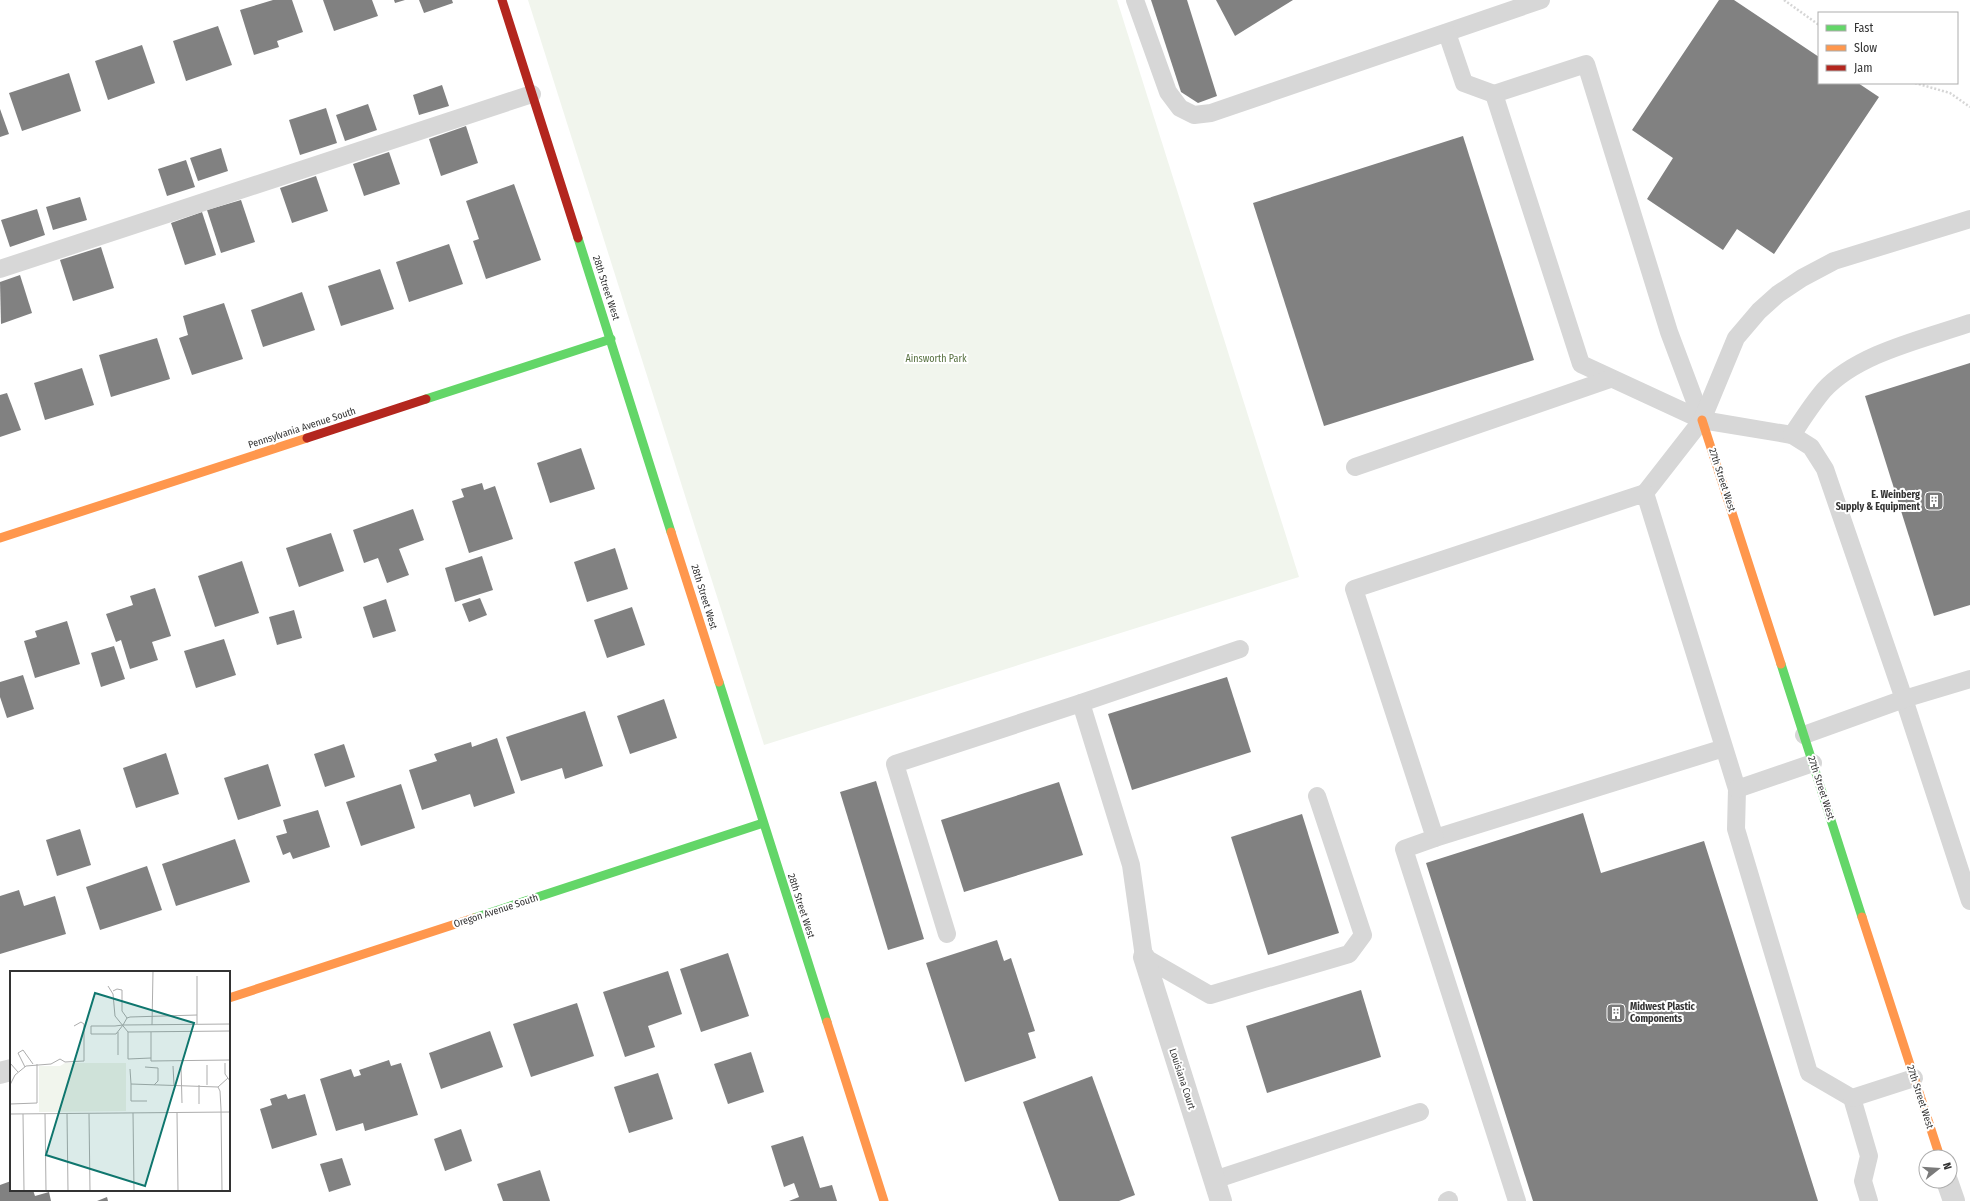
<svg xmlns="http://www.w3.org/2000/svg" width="1970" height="1201" font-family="'Fira Sans Condensed',sans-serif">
<rect width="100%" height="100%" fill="#fff"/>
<path fill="#f1f5ed" d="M528,0H1117L1299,577L764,745Z"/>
<g fill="#818181">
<path d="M273,0H292L303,32L277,41L279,47L254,55L240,10Z"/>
<path d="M323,0H372L378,16L334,31Z"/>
<path d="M394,0H405L395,3Z"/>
<path d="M419,0H452L453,3L424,13Z"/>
<path d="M1151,0H1187L1217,96L1198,103L1181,92Z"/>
<path d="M1216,0H1293L1235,36Z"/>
<path d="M1719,0H1734L1819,57V83H1858L1879,97L1774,254L1737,229L1723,250L1647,199L1673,158L1632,130Z"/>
<path d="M218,26L232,65L186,81L173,41Z"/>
<path d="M142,45L155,83L108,100L95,61Z"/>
<path d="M69,73L81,111L22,131L9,93Z"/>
<path d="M442,85L449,106L419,115L413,95Z"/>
<path d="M368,104L377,130L345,141L336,115Z"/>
<path d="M326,108L337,143L300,155L289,120Z"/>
<path d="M0,109L9,134L0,137Z"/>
<path d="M466,126L478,163L441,176L429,139Z"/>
<path d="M1463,136L1534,360L1324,426L1253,203Z"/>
<path d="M221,148L228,171L198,181L190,158Z"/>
<path d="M389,152L400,184L364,196L353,164Z"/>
<path d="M186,160L195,187L167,196L158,169Z"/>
<path d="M316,176L328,211L292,223L280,188Z"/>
<path d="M514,184L541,260L486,279L473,241L479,239L466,201Z"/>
<path d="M80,197L87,220L53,230L46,207Z"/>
<path d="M241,200L255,242L221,253L207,210Z"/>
<path d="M37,209L45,235L10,247L1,220Z"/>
<path d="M202,212L216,255L185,265L171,223Z"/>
<path d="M449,244L463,284L409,302L396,262Z"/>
<path d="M101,247L114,288L73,301L60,260Z"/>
<path d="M380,269L394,309L341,326L328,286Z"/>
<path d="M20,275L32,313L1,324L0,282Z"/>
<path d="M302,292L315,330L263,347L251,310Z"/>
<path d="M224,303L243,359L192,375L179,338L188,335L183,316Z"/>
<path d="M157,338L170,379L111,397L99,355Z"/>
<path d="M1970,363V605L1934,616L1865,396Z"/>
<path d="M82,368L94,405L45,420L34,383Z"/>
<path d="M7,393L21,430L0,437V395Z"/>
<path d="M581,448L595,489L550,503L537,463Z"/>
<path d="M482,483L484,490L495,486L513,539L469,553L452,501L464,497L461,489Z"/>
<path d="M413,509L424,540L399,549L409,575L387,583L378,558L364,563L353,530Z"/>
<path d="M331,533L344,571L299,587L286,548Z"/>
<path d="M615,548L628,589L587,602L574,562Z"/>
<path d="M482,556L493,590L455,602L445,568Z"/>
<path d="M242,561L259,613L215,627L198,576Z"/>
<path d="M155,588L171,636L152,642L158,660L130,669L121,640L116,642L106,614L133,605L130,596Z"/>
<path d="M480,598L487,615L469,622L462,604Z"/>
<path d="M386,599L396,631L373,638L363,607Z"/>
<path d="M632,607L645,645L607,658L594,620Z"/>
<path d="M294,610L302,638L277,645L269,617Z"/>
<path d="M67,621L80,664L35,678L24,641L37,637L35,631Z"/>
<path d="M224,639L236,675L196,688L184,651Z"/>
<path d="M114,646L125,679L101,687L91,653Z"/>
<path d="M23,675L34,709L7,718L0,697V682Z"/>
<path d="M1227,677L1251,752L1132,790L1108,714Z"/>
<path d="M664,699L677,738L630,754L617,716Z"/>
<path d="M585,711L603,766L565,779L562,768L521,781L506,737Z"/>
<path d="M497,738L515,793L474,807L470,794L422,810L409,770L437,761L434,754L471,742L472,747Z"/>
<path d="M344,744L355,777L325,787L314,754Z"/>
<path d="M166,753L179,794L136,808L123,768Z"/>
<path d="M268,764L281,806L238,820L224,778Z"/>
<path d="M876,781L924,939L888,950L840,792Z"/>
<path d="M1059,782L1083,855L964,892L941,820Z"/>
<path d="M401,784L415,828L361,846L346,802Z"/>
<path d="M318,810L330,847L293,859L290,852L283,855L276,836L287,833L283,820Z"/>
<path d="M1583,813L1601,873L1704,841L1818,1201H1533L1426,863Z"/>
<path d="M1302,814L1339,933L1268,955L1231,837Z"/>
<path d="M80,829L91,865L57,876L46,840Z"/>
<path d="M235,839L250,882L176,906L162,864Z"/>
<path d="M147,866L162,910L100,930L86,887Z"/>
<path d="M19,890L24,906L55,896L66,934L0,954V896Z"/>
<path d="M997,940L1004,961L1011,958L1035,1031L1028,1033L1036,1058L965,1082L926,963Z"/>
<path d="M728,953L749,1016L701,1032L680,969Z"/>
<path d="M668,971L682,1014L648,1026L655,1047L625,1057L603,992Z"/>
<path d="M1361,990L1381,1057L1267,1093L1246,1026Z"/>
<path d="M577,1003L594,1056L531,1077L513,1024Z"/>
<path d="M490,1031L503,1067L441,1089L429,1053Z"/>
<path d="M751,1052L764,1092L728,1104L714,1064Z"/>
<path d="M389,1060L391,1066L401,1063L418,1115L365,1131L363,1123L336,1131L320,1079L351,1069L354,1077L361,1075L359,1070Z"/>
<path d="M658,1073L673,1119L629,1133L614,1087Z"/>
<path d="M1092,1076L1135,1195L1119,1201H1059L1023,1102Z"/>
<path d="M286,1094L288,1099L305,1094L317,1135L272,1149L260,1109L272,1105L270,1099Z"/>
<path d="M461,1129L472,1161L445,1171L434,1139Z"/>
<path d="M803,1136L820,1188L832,1185L837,1201H789L799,1197L794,1183L784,1187L771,1146Z"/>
<path d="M342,1158L351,1185L329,1192L320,1164Z"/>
<path d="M540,1170L550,1201H503L497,1184Z"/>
<path d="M11,1181V1190H33L35,1196L49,1192L51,1201H0V1185Z"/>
<path d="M107,1197L108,1201H97Z"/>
</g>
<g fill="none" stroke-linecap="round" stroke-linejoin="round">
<g stroke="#d6d6d6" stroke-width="2.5" stroke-dasharray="2 2" stroke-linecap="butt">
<path d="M1784,0L1819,25"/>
<path d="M1915,83L1950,93L1970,107"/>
</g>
<g stroke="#d7d7d7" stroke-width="18">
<path d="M1135,0L1168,92L1180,108L1194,115L1211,113L1541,0"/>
<path d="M1447,33L1464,83L1494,94"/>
<path d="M0,269L532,94"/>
<path d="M1702,420L1669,332L1586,64L1494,94L1581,364L1702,420L1792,435L1811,447L1825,469L1903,696L1970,901"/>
<path d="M1792,435C1802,420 1812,404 1824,390C1858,353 1924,339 1970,323"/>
<path d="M1355,467L1610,379"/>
<path d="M1645,493L1702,420L1736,338L1759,311L1778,294L1802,278L1834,261L1970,219"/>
<path d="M1081,703L1240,649"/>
<path d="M1804,735L1904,699L1970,679"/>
<path d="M1724,748L1435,838L1354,589L1645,493L1737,789L1736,829L1809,1073L1852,1098L1869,1156L1863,1181L1869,1201"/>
<path d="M1737,789L1813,763"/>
<path d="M1435,838L1404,849L1517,1201"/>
<path d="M947,934L895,764L1081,703L1131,865L1144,957L1210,995L1349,954L1363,935L1317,796"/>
<path d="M1852,1098L1914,1078"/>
<path d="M1214,1180L1420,1112"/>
<path d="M1447,1201L1449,1200"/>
</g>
<g stroke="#d7d7d7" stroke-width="22">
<path d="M1144,957L1221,1201"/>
<path d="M0,1073L11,1070"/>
<path d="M1947,1181L1954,1201"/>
</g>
<g stroke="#63d668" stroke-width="9">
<path d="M578,238L671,532"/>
<path d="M426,399L611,339"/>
<path d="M1781,664L1862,917"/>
<path d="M719,682L827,1022"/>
<path d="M474,918L763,823"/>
</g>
<g stroke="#ff974d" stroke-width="9">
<path d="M1702,420L1781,664"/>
<path d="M671,532L719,682"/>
<path d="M0,538L307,438"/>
<path d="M1862,917L1940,1157"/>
<path d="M229,998L474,918"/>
<path d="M827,1022L884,1201"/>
</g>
<g stroke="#b3261e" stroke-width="9">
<path d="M502,0L578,238"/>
<path d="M307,438L426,399"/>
</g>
</g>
<defs>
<symbol id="building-square" viewBox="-11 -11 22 22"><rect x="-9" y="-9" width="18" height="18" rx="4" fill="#7a7a7a" stroke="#fff"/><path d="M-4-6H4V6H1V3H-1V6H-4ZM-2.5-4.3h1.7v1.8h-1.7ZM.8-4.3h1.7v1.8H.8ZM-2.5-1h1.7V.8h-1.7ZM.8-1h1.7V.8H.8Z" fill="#fff"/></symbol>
</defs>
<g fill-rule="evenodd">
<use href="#building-square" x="1923" y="490" width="22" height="22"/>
<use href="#building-square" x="1605" y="1002" width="22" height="22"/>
</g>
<g text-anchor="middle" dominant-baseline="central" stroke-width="4" stroke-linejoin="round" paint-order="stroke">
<g font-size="10" fill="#333" stroke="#fff">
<text transform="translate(606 288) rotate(72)">28th Street West</text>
<text transform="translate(302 428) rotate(-18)">Pennsylvania Avenue South</text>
<text transform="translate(1722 480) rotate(72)">27th Street West</text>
<text transform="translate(704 597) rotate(73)">28th Street West</text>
<text transform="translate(1821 788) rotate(72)">27th Street West</text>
<text transform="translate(801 906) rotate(72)">28th Street West</text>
<text transform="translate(496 911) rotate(-18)">Oregon Avenue South</text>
<text transform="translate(1182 1079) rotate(72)">Louisiana Court</text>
<text transform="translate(1920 1097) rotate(72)">27th Street West</text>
</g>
<g font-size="10" fill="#56703f" stroke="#fff">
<text x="936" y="359">Ainsworth Park</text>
</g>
<g font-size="10" font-weight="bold" fill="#333" stroke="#fff" text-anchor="end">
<text x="1920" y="495">E. Weinberg<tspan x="1920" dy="12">Supply &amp; Equipment</tspan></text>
<text x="1630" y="1007" text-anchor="start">Midwest Plastic<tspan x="1630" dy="12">Components</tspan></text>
</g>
</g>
<g transform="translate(10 971)">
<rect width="220" height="220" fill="#fff"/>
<path d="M55,92H116V140L29,141V95H50Z" fill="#f1f5ed"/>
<path fill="none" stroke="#adadad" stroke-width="1" d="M187,5V53M98,15L103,23L105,45L118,61M103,20L107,18L112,19V40L117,47M187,44L120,46L117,47L113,54L106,63H81V55H105L113,54L220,53M142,54L143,0M108,61V84M141,61V87L118,88V61L220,60M141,87V90L220,89M0,92L8,101M215,92V103L220,110M197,94V114M163,95L164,114M171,95L172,132M15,96L8,82L13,79L23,93M135,96L148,97V110L144,114M120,98L121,113M0,114L5,104L16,95L41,93L50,88L55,91L74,90V53L71,51L64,55M189,114V133M208,116L218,107M137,130H121V113L208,116L210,120L211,138L212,220M0,133L27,132V93M123,142L124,220M167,142L168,220M0,143L220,141M13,143L14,220M35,143L36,220M57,143L58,220M79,143L80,220"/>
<path fill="#0f766e" fill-opacity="0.15" stroke="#0f766e" stroke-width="2" d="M85,22L184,52L135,215L36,184Z"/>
<rect width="220" height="220" fill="none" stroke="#333" stroke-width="2"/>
</g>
<rect x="1818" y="12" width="140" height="72" fill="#ffffff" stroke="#adadad"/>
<rect x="1826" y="25" width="20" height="6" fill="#63d668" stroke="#adadad"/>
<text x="1854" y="32" font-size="12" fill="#333333">Fast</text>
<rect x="1826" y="45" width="20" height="6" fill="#ff974d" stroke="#adadad"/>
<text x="1854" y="52" font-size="12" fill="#333333">Slow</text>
<rect x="1826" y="65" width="20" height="6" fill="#b3261e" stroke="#adadad"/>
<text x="1854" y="72" font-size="12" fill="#333333">Jam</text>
<g transform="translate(1938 1169) rotate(73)"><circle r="19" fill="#ffffff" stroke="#adadad"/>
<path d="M0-3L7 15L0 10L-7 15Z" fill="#7a7a7a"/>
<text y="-6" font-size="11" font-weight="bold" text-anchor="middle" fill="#333333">N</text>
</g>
</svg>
